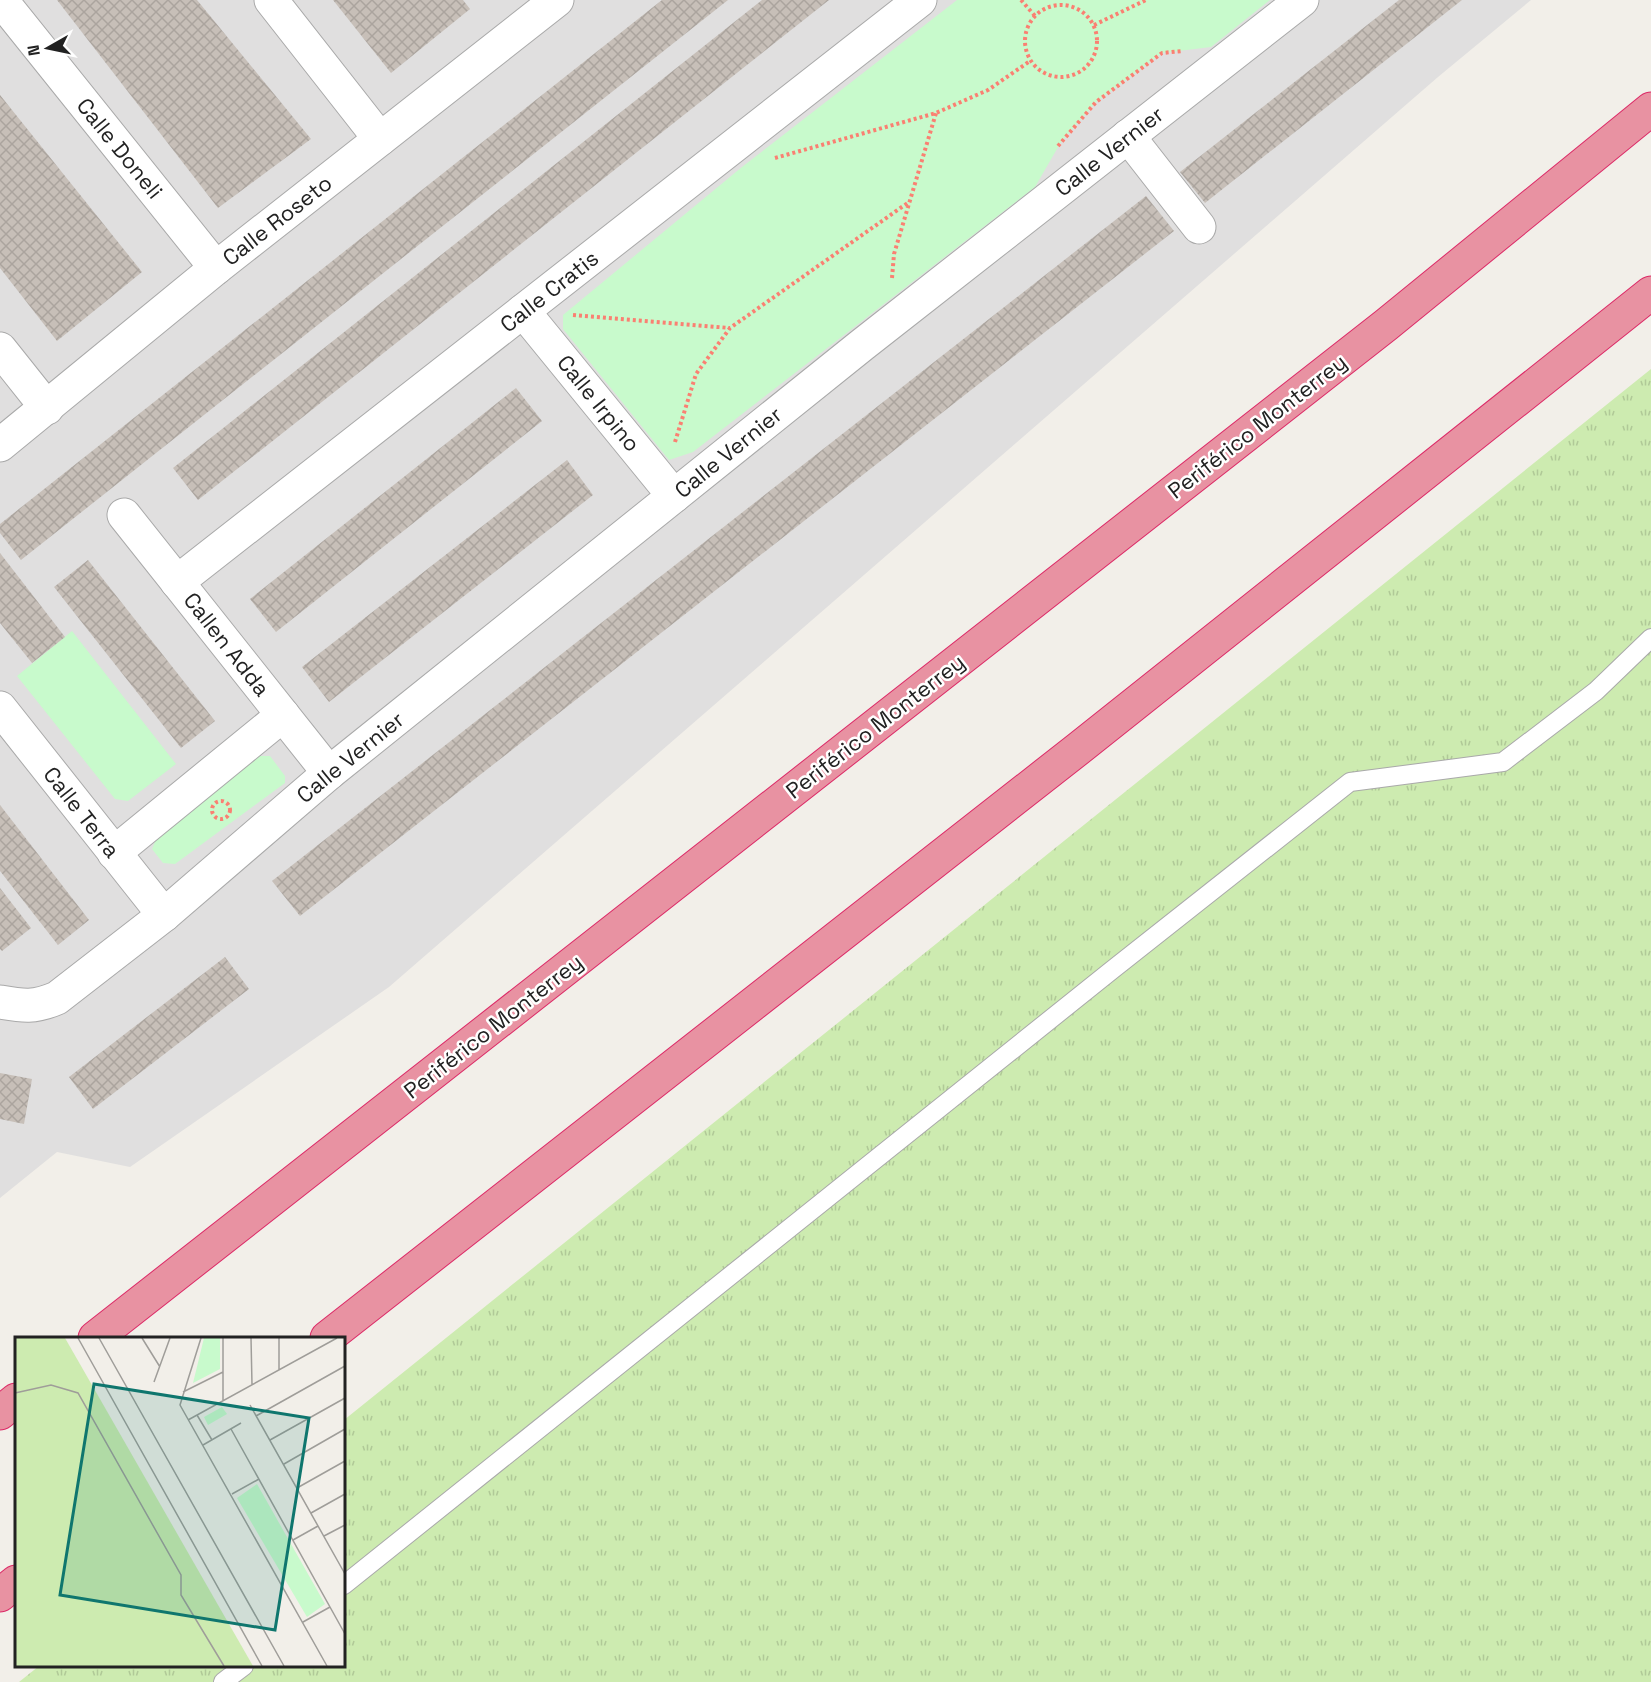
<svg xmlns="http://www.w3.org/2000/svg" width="1651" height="1682" font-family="'Space Grotesk',sans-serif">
<defs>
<pattern id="grass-tufts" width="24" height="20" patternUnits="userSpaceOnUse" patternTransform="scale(1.5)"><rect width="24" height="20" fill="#cdebb0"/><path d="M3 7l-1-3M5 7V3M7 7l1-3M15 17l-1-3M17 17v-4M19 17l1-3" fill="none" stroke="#b0c997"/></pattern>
<pattern id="building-cross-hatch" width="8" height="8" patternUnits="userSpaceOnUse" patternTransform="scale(1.5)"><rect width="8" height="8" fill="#c7bfb8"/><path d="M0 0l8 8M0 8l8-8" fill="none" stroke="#aba49e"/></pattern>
</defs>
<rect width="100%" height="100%" fill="#f2efe9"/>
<path fill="#e0dfdf" d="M0,0H1531L1438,77L389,987L130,1167L57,1152L0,1198Z"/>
<path fill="url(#grass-tufts)" d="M1651,369V1682H19L39,1666H344V1420Z"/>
<g fill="#c8facc">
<path d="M957,0H1270L1211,47L1162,53L1096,102L1061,142L1035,187L693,452L669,460L563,329V315L742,167Z"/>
<path d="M72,631L176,764L128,801L115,799L17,676Z"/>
<path d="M259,756H270L285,776V783L175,864L163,863L152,849L157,837Z"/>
</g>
<g fill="url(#building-cross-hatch)">
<path d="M57,0H197L311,139L218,208Z"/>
<path d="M333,0H463L470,9L391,73Z"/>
<path d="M662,0H728L21,560L0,533V524Z"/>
<path d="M762,0H829L198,500L173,468Z"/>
<path d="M1399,0H1462L1205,203L1180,172Z"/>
<path d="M0,95L142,272L57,341L0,268Z"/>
<path d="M1146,196L1174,231L300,916L272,881Z"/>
<path d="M516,388L542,421L276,632L250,599Z"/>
<path d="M567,460L593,495L329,702L302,667Z"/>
<path d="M0,553L65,637L32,663L0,623Z"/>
<path d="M88,560L215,721L181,748L54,587Z"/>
<path d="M0,805L89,920L58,945L0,871Z"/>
<path d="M0,888L31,928L2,951L0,949Z"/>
<path d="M225,957L249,989L93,1109L69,1077Z"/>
<path d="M0,1073L32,1079L24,1124L0,1119Z"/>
</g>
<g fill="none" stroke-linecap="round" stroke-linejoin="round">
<defs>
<g id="service">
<path d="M344,1585L1112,970L1350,782L1503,762L1596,691L1651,638"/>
<path d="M223,1682L244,1666"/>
</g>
<g id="minor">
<path d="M1,0L216,268"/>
<path d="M271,0L380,139"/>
<path d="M1128,136L1199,227"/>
<path d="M523,311L674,496"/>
<path d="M0,349L47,408"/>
<path d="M0,445L216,268L557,0"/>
<path d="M124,515L329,773"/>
<path d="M177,582L920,0"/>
<path d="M0,708L164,915"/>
<path d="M114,853L283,715"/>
<path d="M0,1002C23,1006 34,1008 57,998L164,915L329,773L862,345L1302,0"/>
</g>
<g id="motorway">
<path d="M95,1338L1386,325L1651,109"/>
<path d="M327,1338L1078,749L1651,293"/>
<path d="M0,1413L16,1400"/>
<path d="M0,1595L16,1582"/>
</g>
</defs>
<use href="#service" stroke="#a9a9a9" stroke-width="20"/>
<use href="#minor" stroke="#a9a9a9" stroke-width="35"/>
<use href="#motorway" stroke="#dc2a67" stroke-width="35"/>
<g stroke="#fa8072" stroke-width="4" stroke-dasharray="3 3" stroke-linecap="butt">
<path d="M1021,0L1035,16"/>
<circle cx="1061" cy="41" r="36"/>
<path d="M1094,25L1146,0"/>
<path d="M1058,146L1096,102L1162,53L1182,51"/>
<path d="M775,158L936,113L988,90L1030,61"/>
<path d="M892,278L894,254L936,113"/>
<path d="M573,315L730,328"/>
<path d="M675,442L696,374L730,328L909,202"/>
<circle cx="221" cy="810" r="9"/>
</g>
<use href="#service" stroke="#fff" stroke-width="18"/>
<use href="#minor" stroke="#fff" stroke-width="33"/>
<use href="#motorway" stroke="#e892a2" stroke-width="33"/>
</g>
<g text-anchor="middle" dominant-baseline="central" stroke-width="5" stroke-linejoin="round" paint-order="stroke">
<g font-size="22" fill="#222" stroke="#fff">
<text transform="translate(120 148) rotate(51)">Calle Doneli</text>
<text transform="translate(1109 151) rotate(-38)">Calle Vernier</text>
<text transform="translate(277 220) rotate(-38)">Calle Roseto</text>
<text transform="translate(549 291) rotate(-38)">Calle Cratis</text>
<text transform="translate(599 403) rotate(51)">Calle Irpino</text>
<text transform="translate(1257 426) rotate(-38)">Periférico Monterrey</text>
<text transform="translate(728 452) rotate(-39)">Calle Vernier</text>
<text transform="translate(227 644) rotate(52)">Callen Adda</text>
<text transform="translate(875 726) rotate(-38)">Periférico Monterrey</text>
<text transform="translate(350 757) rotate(-39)">Calle Vernier</text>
<text transform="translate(82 812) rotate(52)">Calle Terra</text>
<text transform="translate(493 1026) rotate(-38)">Periférico Monterrey</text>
</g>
</g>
<g transform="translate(15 1337)">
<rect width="330" height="330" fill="#f2efe9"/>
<path d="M0,1H50L238,329H0Z" fill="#cdebb0"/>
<path d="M189,1H205V32L178,46ZM207,70L212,77L193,88L189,80ZM242,147L310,267L292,280L222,161Z" fill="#c8facc"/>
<path fill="none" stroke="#9f9d99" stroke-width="1.5" d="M63,1L247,329M84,1L269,329M127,1L145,30M186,1L165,68L312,329M208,1V64M236,1L237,48M264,1V33M139,45L155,1M168,55L208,35M0,56L36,48L63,56L166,238V258L209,329M235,68L330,237M182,78L197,103M241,79L330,29M173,83L322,1M216,92L330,297M255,103L330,61M188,108L226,86M269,127L330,92M282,151L330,124M217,157L244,142M296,176L330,157M309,199L330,188M278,203L303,189M288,285L315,270"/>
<path fill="#0f766e" fill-opacity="0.15" stroke="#0f766e" stroke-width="3" d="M79,47L294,81L260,293L45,258Z"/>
<rect width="330" height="330" fill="none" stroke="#222" stroke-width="3"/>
</g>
<g transform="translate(48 48) rotate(261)" stroke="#ffffff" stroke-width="4.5" paint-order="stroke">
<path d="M0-4.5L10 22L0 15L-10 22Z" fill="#222222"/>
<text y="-9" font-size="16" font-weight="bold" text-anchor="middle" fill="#222222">N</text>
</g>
</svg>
